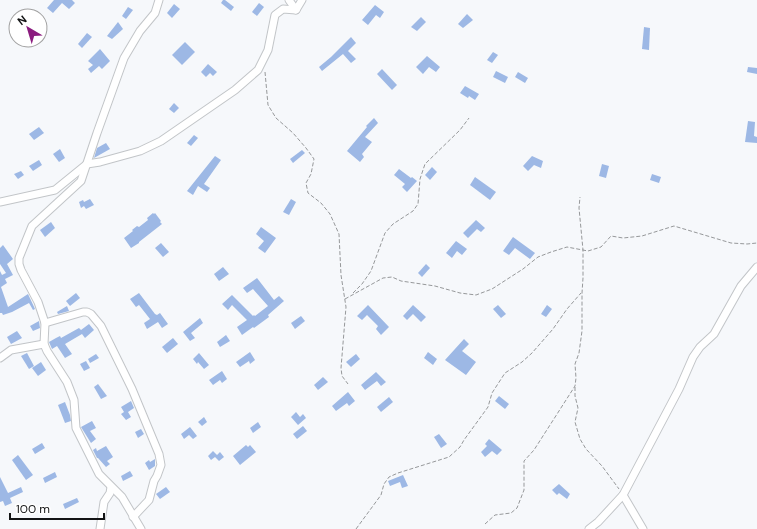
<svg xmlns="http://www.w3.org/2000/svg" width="757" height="529" font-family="'DM Sans',sans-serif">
<rect width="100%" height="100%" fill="#f6f8fb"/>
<g fill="#9db8e5">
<path d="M54,0H72L75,3L69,9L62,3L53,13L47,8Z"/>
<path d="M223,0H225L234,7L231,11L221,3Z"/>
<path d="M259,3L264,7L257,16L252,12Z"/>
<path d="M174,4L180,9L172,18L167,13Z"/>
<path d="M375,5L384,12L380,18L376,15L368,25L362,20Z"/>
<path d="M128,7L133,10L126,19L122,16Z"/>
<path d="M467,14L473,20L463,28L458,24Z"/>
<path d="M421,17L426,22L417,31L411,27Z"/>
<path d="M118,22L123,29L112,39L107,36Z"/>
<path d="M644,27L650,28L649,50L642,49Z"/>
<path d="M87,33L92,37L82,48L78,44Z"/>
<path d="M351,37L356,43L348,51L356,59L351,63L343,54L322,71L319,67L331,57Z"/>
<path d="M185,42L195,52L182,65L172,55Z"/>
<path d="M100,49L110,61L102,69L99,66L91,73L88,69L93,65L88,61Z"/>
<path d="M493,52L498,55L492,63L487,60Z"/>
<path d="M427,56L440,67L436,72L429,67L423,74L416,67Z"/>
<path d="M208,64L217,72L213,76L210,73L206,77L201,72Z"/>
<path d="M748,67L757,68V74L747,72Z"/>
<path d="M382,69L397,85L392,90L377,74Z"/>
<path d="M496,71L508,77L505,83L493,77Z"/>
<path d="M518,72L528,78L525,83L515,77Z"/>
<path d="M465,86L479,94L475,100L469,96L468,98L460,93Z"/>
<path d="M174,103L179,108L174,113L169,109Z"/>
<path d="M374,118L378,123L365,137L372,142L362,154L364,157L360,162L347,151L367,127L366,126Z"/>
<path d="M748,121L755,122L754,136L757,137V143L745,142Z"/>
<path d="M39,127L44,133L34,140L29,134Z"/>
<path d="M194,135L198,138L191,146L187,143Z"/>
<path d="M106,143L110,149L94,158L97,148Z"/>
<path d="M60,149L65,158L59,162L53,154Z"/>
<path d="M302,150L305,153L293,163L290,159Z"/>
<path d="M215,156L221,160L204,184L210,188L207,192L198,186L193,195L187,191Z"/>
<path d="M532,156L543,161L541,168L534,165L528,171L523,166Z"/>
<path d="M39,160L42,165L33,171L29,166Z"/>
<path d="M602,164L609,166L606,178L599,176Z"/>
<path d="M432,167L437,172L430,180L425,175Z"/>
<path d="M399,169L411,178L412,177L417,181L407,192L402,187L405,184L394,175Z"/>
<path d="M21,171L24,175L18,179L14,174Z"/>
<path d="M652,174L661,177L659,183L650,180Z"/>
<path d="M475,177L496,192L490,200L470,185Z"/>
<path d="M90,199L94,205L86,209L84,206L81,208L79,202L83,200L84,202Z"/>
<path d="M291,199L296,202L289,215L283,212Z"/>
<path d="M153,213L154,214L155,213L161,221L160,222L162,224L139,242V243L131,248L124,238L133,231L132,230L137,226L139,227L148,220L147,218Z"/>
<path d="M476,220L485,228L481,232L477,229L468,238L463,233Z"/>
<path d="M51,222L55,228L45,237L40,230Z"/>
<path d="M261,227L276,238L265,253L258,248L264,241L256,234Z"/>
<path d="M513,237L535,253L530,259L515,248L509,255L503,251Z"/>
<path d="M456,241L467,249L462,255L457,251L452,258L446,253Z"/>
<path d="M161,243L169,252L163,257L155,248Z"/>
<path d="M3,245L13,259L7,264L13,275L5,279L7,283L1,287L8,307L28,294L35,309L33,310L29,303L12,312L3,315L2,313H0V271L2,275L6,273L0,264V248Z"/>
<path d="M426,264L430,268L422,277L418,273Z"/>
<path d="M223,267L229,274L219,281L214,274Z"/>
<path d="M257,278L274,300L279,296L284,301L268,315L269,317L254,328L253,327L242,335L237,327L247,320L232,305L228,310L222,304L232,295L253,316L254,315L255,316L268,306L253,289L247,293L243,288Z"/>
<path d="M76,293L80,298L70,306L66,301Z"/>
<path d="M139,293L155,314L157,315L160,313L168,324L162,328L158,322L147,329L144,323L150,319L139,305L136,307L130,299Z"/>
<path d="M368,305L389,327L381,335L376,329L378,326L367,315L362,320L357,316Z"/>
<path d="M413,305L426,317L421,322L413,314L407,320L403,316Z"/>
<path d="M498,305L506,314L501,318L493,309Z"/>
<path d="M547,305L552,309L546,317L541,314Z"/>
<path d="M67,306L69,311L58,314L57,312Z"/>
<path d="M301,316L305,321L295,329L291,323Z"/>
<path d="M200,318L203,323L191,333L195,338L190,341L183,332Z"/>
<path d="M39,321L40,328L33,331L30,326Z"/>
<path d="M89,324L94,330L85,338L82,334L65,344L72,354L65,358L57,346L52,349L49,342L56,338L60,336L61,338L79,328L81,330Z"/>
<path d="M17,331L22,338L11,344L7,337Z"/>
<path d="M226,335L230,341L220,347L217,342Z"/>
<path d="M173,338L178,344L167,353L162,347Z"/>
<path d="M464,339L469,344L462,351L476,362L466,375L445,360Z"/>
<path d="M250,352L255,360L250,364L249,361L240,367L236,362Z"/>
<path d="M428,352L437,359L433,365L424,358Z"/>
<path d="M27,353L34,366L29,369L21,356Z"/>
<path d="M199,353L209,365L204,369L198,362L197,364L193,359Z"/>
<path d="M96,354L99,358L90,363L88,359Z"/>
<path d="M356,354L360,359L351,367L346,362Z"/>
<path d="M86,361L90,368L84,371L80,364Z"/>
<path d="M41,362L46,370L38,376L32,368Z"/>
<path d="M222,371L227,379L222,383L220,380L213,385L209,380Z"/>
<path d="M376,372L386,382L381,386L377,381L365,390L361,385Z"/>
<path d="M323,377L328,382L318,390L314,385Z"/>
<path d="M98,384L107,396L101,399L94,387Z"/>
<path d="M348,392L355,401L349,406L347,403L336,411L332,406Z"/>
<path d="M499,396L509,404L505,409L495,401Z"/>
<path d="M389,397L393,402L381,412L377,407Z"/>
<path d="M131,401L134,408L128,412L131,417L126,420L121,414L124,412L121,407Z"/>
<path d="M65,402L70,415L71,421L65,423L58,405Z"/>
<path d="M296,412L300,417L303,414L306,418L298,425L291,417Z"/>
<path d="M204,417L207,422L202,426L198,422Z"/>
<path d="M92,421L96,428L90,431L96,439L91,443L81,427Z"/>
<path d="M258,422L261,427L253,433L250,428Z"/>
<path d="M303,426L307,431L297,439L293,434Z"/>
<path d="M190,427L197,436L193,439L189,435L184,439L181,434Z"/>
<path d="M141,429L144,434L138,438L135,432Z"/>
<path d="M439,434L447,444L441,448L434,437Z"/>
<path d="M489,439L502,450L497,455L492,451L485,457L481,452L487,446L485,444Z"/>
<path d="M42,443L45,448L35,454L32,449Z"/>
<path d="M246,445L248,447L250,445L256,452L240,465L233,456Z"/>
<path d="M106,446L113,457L107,461L110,464L106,467L98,458H97L93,450L96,448L97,451Z"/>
<path d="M213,451L217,455L220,452L224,457L219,461L215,457L211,460L208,456Z"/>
<path d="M18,455L33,475L26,480L12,460Z"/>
<path d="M155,459V466L149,470L145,463L149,460L150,462Z"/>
<path d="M130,471L133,476L123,481L121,476Z"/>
<path d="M55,472L57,477L45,483L43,478Z"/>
<path d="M403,475L408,486L402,488L400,482L390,486L388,481Z"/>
<path d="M0,477L8,493L21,487L23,492L10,498L12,503L5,506L3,501L0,502Z"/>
<path d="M559,484L570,494L567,499L559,493L557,495L552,490Z"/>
<path d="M166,487L170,492L160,499L156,494Z"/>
<path d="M77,498L79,502L65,509L63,504Z"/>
</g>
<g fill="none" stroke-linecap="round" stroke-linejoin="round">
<defs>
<g id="street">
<path d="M289,0L296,10"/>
<path d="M0,202L55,190L87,164L100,162L140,151L161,141L235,90L258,70L268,50L275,15L283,9L296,10L302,0"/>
<path d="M45,323L83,312H87L91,314L101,326L132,389L159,454L161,465L157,476L154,481L149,500L133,517"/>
<path d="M0,358L11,350L44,344"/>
<path d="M623,495L643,529"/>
<path d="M100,529L104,502L110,493L111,487"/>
<path d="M141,529L122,497L99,474L76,428L74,400L67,382L47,351L44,344L45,323L38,302L21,270L19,264V258L32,226L81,181L97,133L124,58L140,31L155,13L159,0"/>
<path d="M589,529L598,522L623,495L679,389L693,357L700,347L714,334L741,286L757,267"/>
</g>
</defs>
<use href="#street" stroke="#c2c5c8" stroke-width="9"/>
<g stroke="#96989a" stroke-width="1" stroke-dasharray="4 2" stroke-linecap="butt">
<path d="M265,72L268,105L276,118L293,133L306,148L314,159L311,174L306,183L308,193L321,203L330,214L339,234L341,275L346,307L341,368L342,376L348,384"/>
<path d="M353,293L362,284L371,271L385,233L393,224L413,211L418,204L420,179L425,164L460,130L469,118"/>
<path d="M345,299L383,278L392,277L401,281L435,286L460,293L476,295L492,289L523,269L538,257L551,252L567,247L588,251L601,247L611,236L623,238L642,236L674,226L731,243L747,244L757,243"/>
<path d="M575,387V396L578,408L575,422L580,439L586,449L602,466L619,489"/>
<path d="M485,524L495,515L511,513L517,508L524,490V461L534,450L575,386L576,378L575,364L579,353L582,331V293L583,278V250L579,208L580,197"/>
<path d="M356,529L381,495L384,484L389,477L398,473L449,457L460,447L464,440L488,407L492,393L505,373L522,362L532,353L553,329L567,309L581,293"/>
</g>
<use href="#street" stroke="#fff" stroke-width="7"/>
</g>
<g transform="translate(28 28) rotate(322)"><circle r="19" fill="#ffffff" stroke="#a1a1a1"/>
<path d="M0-3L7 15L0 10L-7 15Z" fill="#8b1c7f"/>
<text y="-6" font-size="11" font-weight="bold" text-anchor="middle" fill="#131415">N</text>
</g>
<path d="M10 513v6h94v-6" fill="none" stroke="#131415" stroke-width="2"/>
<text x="16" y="513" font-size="12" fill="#131415" stroke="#ffffff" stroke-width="3" paint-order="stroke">100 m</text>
</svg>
